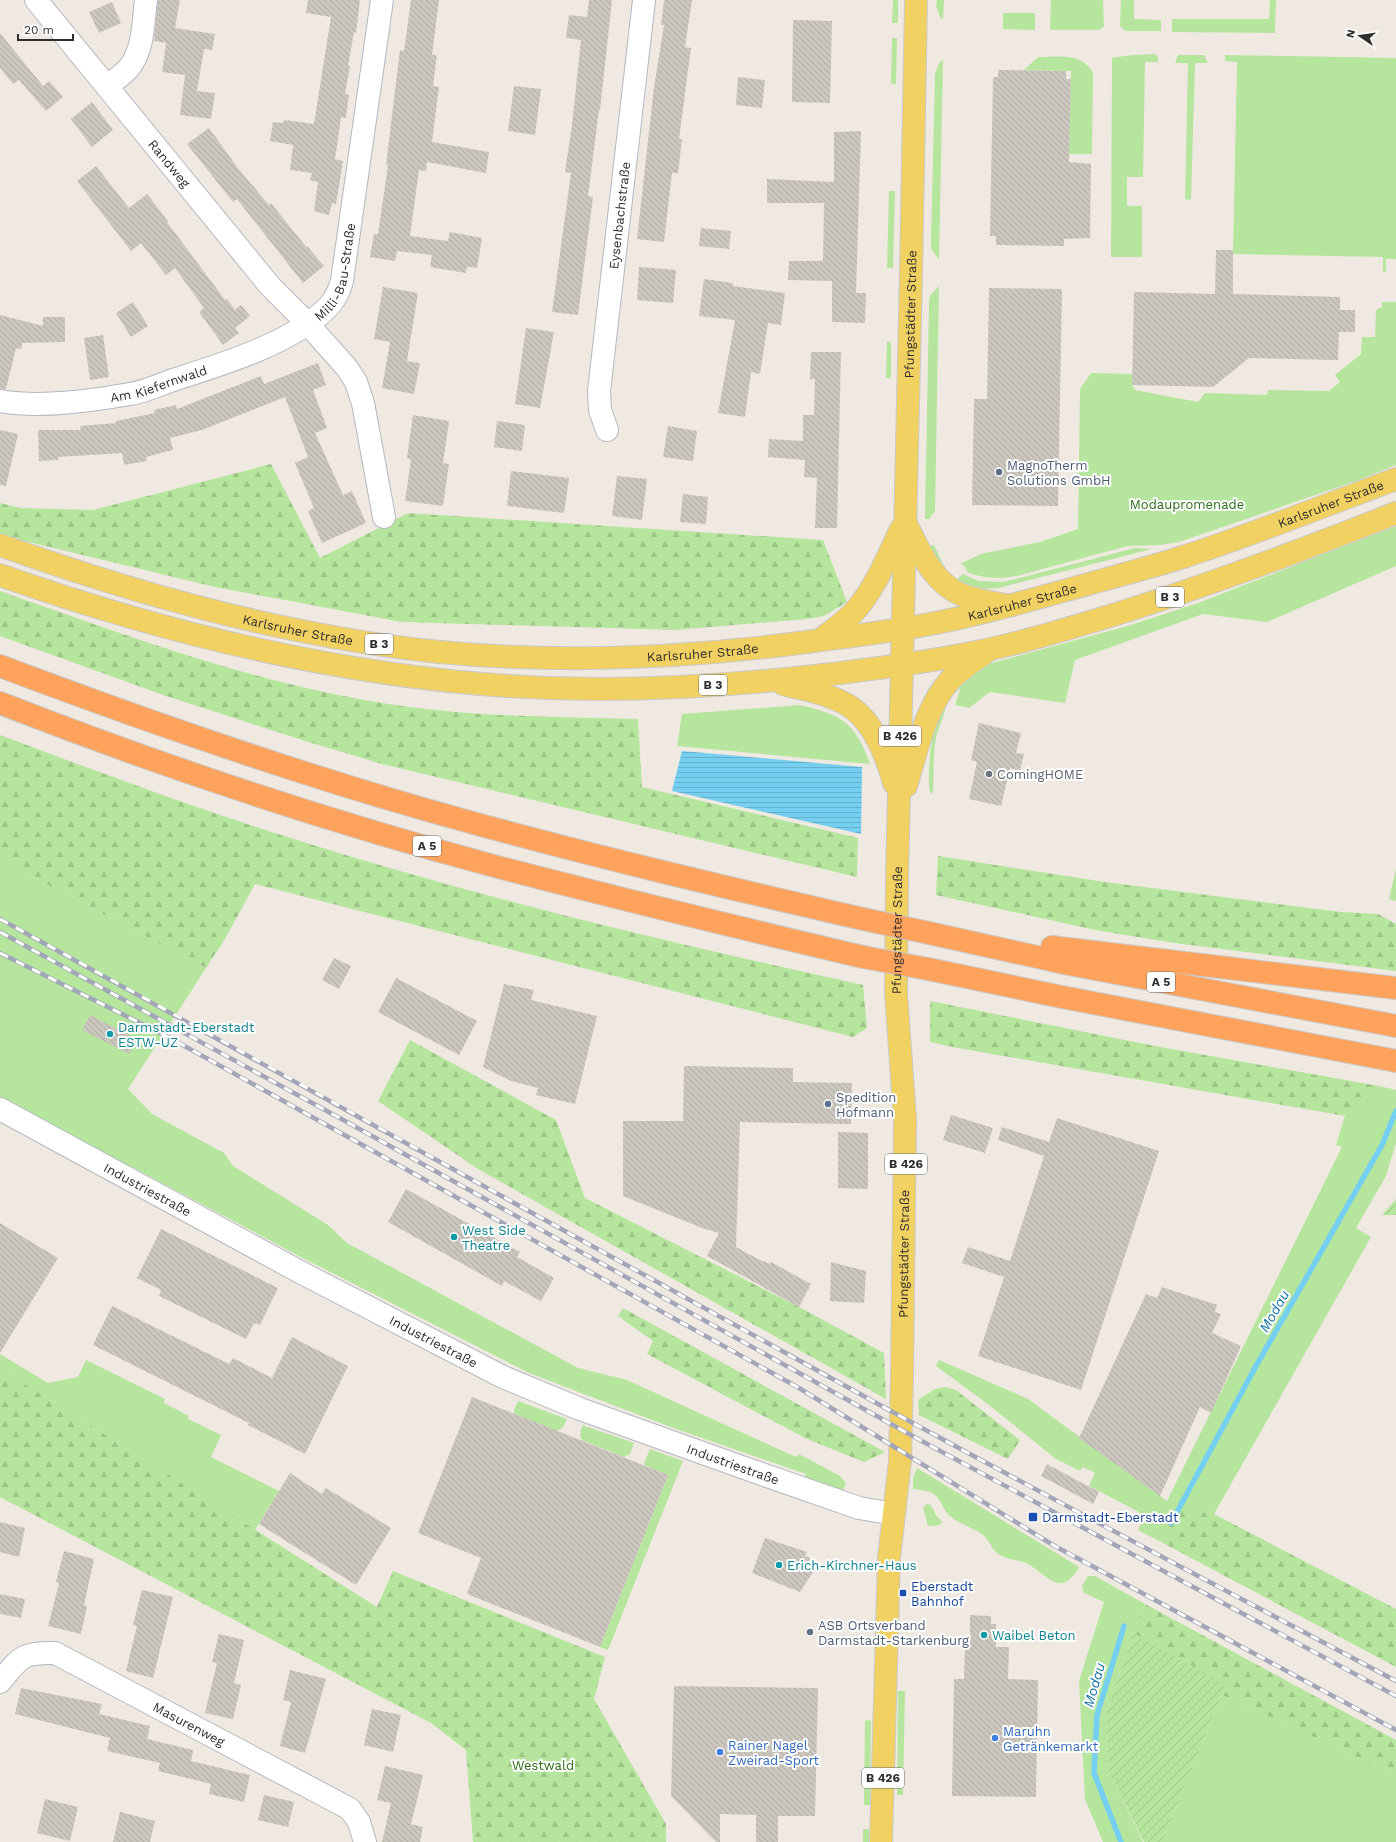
<svg xmlns="http://www.w3.org/2000/svg" width="1396" height="1842" font-family="'Work Sans',sans-serif">
<defs>
<pattern id="forest-firs" width="22" height="20" patternUnits="userSpaceOnUse"><rect width="22" height="20" fill="#b6e59e"/><path d="M5 1l3.5 6h-7zM16 11l3.5 6h-7z" fill="#9dc588"/></pattern>
<pattern id="garden-furrows" width="10" height="10" patternUnits="userSpaceOnUse"><rect width="10" height="10" fill="#b6e59e"/><path d="M-1 1l2-2M0 10L10 0M9 11l2-2" fill="none" stroke="#9dc588"/></pattern>
<pattern id="water-rules" width="6" height="5" patternUnits="userSpaceOnUse"><rect width="6" height="5" fill="#75cff0"/><path d="M0 2.5h6" fill="none" stroke="#66b2ce"/></pattern>
<pattern id="building-back-hatch" width="6" height="6" patternUnits="userSpaceOnUse"><rect width="6" height="6" fill="#cbc7bf"/><path d="M-1 5l2 2M0 0l6 6M5-1l2 2" fill="none" stroke="#afaba4"/></pattern>
</defs>
<rect width="100%" height="100%" fill="#efe9e1"/>
<g fill="#b6e59e">
<path d="M893,0H898V23H892Z"/>
<path d="M937,0H944L943,19L940,17L936,6Z"/>
<path d="M1051,0H1103L1104,27L1098,30H1050Z"/>
<path d="M1121,0H1134V19L1161,20V31H1125L1120,26Z"/>
<path d="M1270,0H1276L1275,33L1172,32V19H1269Z"/>
<path d="M1003,13H1035V30L1003,29Z"/>
<path d="M892,38H897L896,84H891Z"/>
<path d="M1155,54L1158,57V62H1145L1143,177H1127V206H1142V257H1111L1112,58L1132,55Z"/>
<path d="M1178,55H1204L1208,63H1195L1191,200L1185,199L1188,63H1175Z"/>
<path d="M1225,55L1396,58V259H1386V272H1383V257L1233,254L1237,62L1225,61Z"/>
<path d="M1038,57C1058,57 1082,52 1093,73L1092,154H1069L1071,71L1024,70Z"/>
<path d="M943,60L939,260L931,248V240L935,74L939,63Z"/>
<path d="M889,191H895L893,268H887Z"/>
<path d="M939,286L935,511L929,519H925L929,304L930,296Z"/>
<path d="M1382,302H1396V465L1356,481L1179,542L1160,545L1127,546L1017,576C999,579 984,579 967,572L965,566L960,564L981,554L1040,542L1078,529L1080,389L1091,373L1132,374V385L1135,390L1198,402L1205,393L1267,395L1268,390L1329,391L1340,382L1335,375L1361,354L1362,337H1375L1376,310L1382,307Z"/>
<path d="M887,342H891V378H886Z"/>
<path d="M1396,526V566L1267,622L1203,614L1075,660L1065,703L990,692L969,708L955,705L960,690L957,685L981,666L1131,625L1198,603Z"/>
<path d="M934,545L945,568V570L930,549L931,546Z"/>
<path d="M1135,548L1152,549L998,588L977,589L955,581L963,574L978,581L1004,582Z"/>
<path d="M946,701C947,713 938,726 936,738C933,755 934,774 933,792L931,794C926,786 931,740 934,729C937,720 942,710 946,701Z"/>
<path d="M800,705C842,715 855,722 870,764L677,746L682,714Z"/>
<path d="M0,860L206,968L128,1089L152,1114L224,1153L233,1166L328,1225L347,1243L578,1368L627,1380L796,1457L799,1454L840,1476L846,1483L842,1493L804,1480L806,1474L676,1429L529,1373L299,1256L132,1167L130,1171L0,1099Z"/>
<path d="M1396,869V901L1389,899Z"/>
<path d="M1379,1086L1396,1090V1143L1386,1176L1356,1228L1371,1237L1214,1514L1180,1505L1161,1542L1138,1530L1142,1520L1136,1517L1139,1512L1089,1486L1095,1473L1083,1467L1080,1471L1056,1459L989,1405L936,1366L939,1360L1028,1399L1167,1501L1342,1147L1336,1145L1345,1116Z"/>
<path d="M0,1354L48,1383L78,1377L86,1360L165,1399L164,1403L189,1416L188,1419L221,1435L211,1457L279,1491L255,1530L0,1368Z"/>
<path d="M518,1401L567,1419L563,1427L557,1431L515,1414L514,1410Z"/>
<path d="M582,1425L634,1443L630,1454L624,1457L582,1440L580,1435Z"/>
<path d="M650,1449L683,1461L608,1650L600,1647L668,1475L646,1466L644,1463Z"/>
<path d="M917,1468L1079,1567C1061,1599 1049,1576 1028,1564C1018,1559 1003,1560 995,1551C990,1545 988,1539 982,1534C972,1527 959,1524 950,1516C943,1510 941,1499 934,1494C928,1490 920,1490 913,1489V1478Z"/>
<path d="M927,1504L931,1505L936,1515L942,1522L940,1525L928,1526L923,1507Z"/>
<path d="M1088,1576H1095L1145,1604L1133,1633L1106,1714L1109,1772L1143,1842H1103L1085,1799L1079,1681L1104,1602L1084,1593L1082,1586Z"/>
<path d="M898,1691H905L903,1795H897Z"/>
<path d="M1222,1695L1396,1775V1842H1162Z"/>
<path d="M865,1720L871,1721L870,1805H864Z"/>
<rect x="863" y="1829" width="6" height="13"/>
</g>
<g fill="url(#forest-firs)">
<path d="M271,464L320,558L408,513L823,540L847,602L824,616L807,619L674,630L402,622L215,587L0,535V503L21,508L93,510Z"/>
<path d="M0,591C131,637 264,687 402,706C480,717 560,717 638,719L642,787L858,838L857,877L382,764L302,740L166,696L0,636Z"/>
<path d="M0,735C93,770 187,805 281,835C472,896 667,942 863,985L867,1028L853,1037L255,884L225,939L206,968L0,860Z"/>
<path d="M938,856L1105,882L1341,912L1378,914L1396,924V971L1182,944L1100,931L936,895Z"/>
<path d="M930,1001L1155,1046L1379,1086L1345,1116L953,1047L930,1042Z"/>
<path d="M410,1040L556,1120L585,1198L799,1307L884,1353L886,1399L478,1169L378,1101Z"/>
<path d="M623,1308L885,1452L864,1462L807,1439L647,1354L653,1341L618,1316Z"/>
<path d="M0,1368L377,1607L393,1571L605,1657L594,1699L666,1824V1842H473L466,1750L431,1723L0,1497Z"/>
<path d="M946,1387L956,1390L1020,1440L1008,1459L919,1415L918,1400L935,1389Z"/>
<path d="M1180,1505L1214,1514L1396,1609V1667L1161,1542Z"/>
<path d="M1145,1604L1396,1740V1775L1222,1695L1225,1685L1133,1633Z"/>
</g>
<g fill="url(#garden-furrows)">
<path d="M1396,1199V1215H1382Z"/>
<path d="M1133,1633L1226,1685L1162,1842H1144L1109,1772L1106,1714Z"/>
</g>
<path fill="url(#water-rules)" d="M682,751L862,767L861,834L672,791Z"/>
<g fill="none" stroke-linecap="round" stroke-linejoin="round">
<g stroke="#75cff0" stroke-width="5.5">
<path d="M1171,1523L1256,1366L1382,1145L1396,1111"/>
<path d="M1121,1842L1094,1773L1097,1715L1124,1626"/>
</g>
</g>
<g fill="url(#building-back-hatch)">
<path d="M158,0H180L175,28L215,34L212,50L204,49L197,91L215,93L211,119L180,115L185,75L162,72L166,43L154,41Z"/>
<path d="M308,0H360L356,33L354,32L348,66H350L345,94L349,95L346,118L341,117L335,159L343,161L336,204L332,203L329,215L314,211L318,182L310,180L312,173L290,170L293,145L270,141L273,122L283,123L284,120L314,124L331,17L306,13Z"/>
<path d="M411,0H439L432,55H437L433,86L439,87L432,142L489,152L486,173L427,162L426,171L419,170L410,236L448,241L450,232L482,238L477,268L467,267L466,273L430,267L432,255L397,251L395,261L370,257L374,234H378L388,165H386L397,74L400,50L404,51Z"/>
<path d="M589,0H612L600,110H599L588,196L593,197L578,315L552,312L571,173L565,172L572,125L581,40L566,38L569,15L587,17Z"/>
<path d="M664,0H692L685,47L691,48L679,139H682L678,173H672L664,242L637,239L654,87L664,25H661Z"/>
<path d="M112,2L121,23L99,33L89,12Z"/>
<path d="M793,20L832,21L830,103L792,102Z"/>
<path d="M0,33L43,86L49,81L63,97L46,111L19,80L13,84L0,68Z"/>
<path d="M998,70L1066,71V79H1071L1069,162L1091,164L1090,238L1064,239V246L996,245V236H990L993,77H998Z"/>
<path d="M738,77L765,80L762,108L736,105Z"/>
<path d="M514,86L541,89L535,135L508,131Z"/>
<path d="M92,102L113,130L92,147L71,119Z"/>
<path d="M209,128L237,167L269,205L271,203L307,248V246L324,266L303,283L237,199L233,202L187,144Z"/>
<path d="M861,131L856,293H866L865,323L832,322V281L788,280L789,261H823L824,203H767V179L834,182V132Z"/>
<path d="M96,166L129,208L147,194L168,221L167,222L225,300L227,299L235,310L241,305L250,316L235,328L239,333L223,345L199,312L204,308L175,268L166,275L141,243L131,251L77,181Z"/>
<path d="M701,228L731,231L729,249L699,246Z"/>
<path d="M1216,250H1233V294L1340,297V310H1355V332H1339L1338,360L1249,358L1213,387L1132,385L1134,292L1215,294Z"/>
<path d="M639,267L676,270L673,303L637,300Z"/>
<path d="M704,279L733,283V286L785,293L781,325L768,323L760,374L751,372L745,417L718,413L735,320L699,316Z"/>
<path d="M383,287L418,293L407,361L420,363L414,394L382,388L390,342L374,339Z"/>
<path d="M989,288L1062,289L1058,506L972,505L974,399H987Z"/>
<path d="M133,302L148,326L131,337L116,313Z"/>
<path d="M0,315L43,326V317H65V342L22,343L21,349L16,348L6,389H0Z"/>
<path d="M526,328L554,332L540,408L515,404Z"/>
<path d="M103,335L109,377L90,380L84,338Z"/>
<path d="M811,352H841L837,528H815L817,478L804,477L805,460L768,457L769,439L803,441V415H814L815,379H810Z"/>
<path d="M318,363L326,385L313,390L327,428L315,433L343,495L352,491L366,523L322,543L308,511L314,508L295,463L308,457L285,397L202,430L170,438L173,450L146,457L147,461L124,465L122,453L58,457V460L39,461L38,430H81L80,426L116,423V421L155,413L154,410L176,405L177,409L261,376L264,384Z"/>
<path d="M413,415L449,421L443,463L449,464L443,506L405,501L411,459L407,458Z"/>
<path d="M497,421L525,425L522,451L494,447Z"/>
<path d="M668,426L697,431L693,461L663,457Z"/>
<path d="M0,430L18,434L6,486L0,485Z"/>
<path d="M511,471L569,478L564,513L507,506Z"/>
<path d="M617,476L647,479L642,520L612,516Z"/>
<path d="M683,494L708,497L706,524L680,522Z"/>
<path d="M979,723L1021,733L1016,753L1024,754L1020,771L1010,768L1001,806L969,799L977,762L971,760Z"/>
<path d="M334,958L351,966L339,989L322,980Z"/>
<path d="M396,978L477,1021L459,1055L378,1012Z"/>
<path d="M504,984L534,990L531,1000L597,1016L575,1104L536,1095L538,1088L511,1081L483,1067Z"/>
<path d="M90,1015L137,1039L129,1054L82,1030Z"/>
<path d="M684,1066L793,1068V1082L852,1083L851,1124L740,1122L736,1247L758,1259L770,1264L771,1262L811,1284L799,1307L707,1256L719,1233L702,1228L623,1196V1121H683Z"/>
<path d="M951,1115L993,1128L985,1153L943,1140Z"/>
<path d="M1057,1118L1159,1151L1081,1390L978,1356L1004,1277L962,1263L968,1247L1010,1261L1044,1156L998,1140L1002,1127L1049,1142Z"/>
<path d="M838,1132L868,1133V1189L838,1188Z"/>
<path d="M406,1189L520,1252L517,1257L554,1278L541,1301L504,1281L502,1286L388,1222Z"/>
<path d="M0,1223L58,1258L0,1353Z"/>
<path d="M161,1229L278,1288L260,1325L254,1323L246,1339L159,1296L161,1290L137,1278Z"/>
<path d="M831,1262L866,1271L864,1303L830,1301Z"/>
<path d="M1162,1287L1217,1305L1215,1312L1221,1314L1212,1333L1241,1346L1211,1413L1200,1407L1160,1496L1079,1438L1146,1294L1157,1298Z"/>
<path d="M112,1306L229,1364L233,1358L272,1378L292,1337L348,1366L305,1454L248,1425L249,1423L93,1345Z"/>
<path d="M472,1397L668,1475L600,1647L467,1594L481,1558L418,1533Z"/>
<path d="M1047,1464L1099,1492L1093,1504L1041,1476Z"/>
<path d="M290,1473L322,1494L326,1488L391,1528L356,1585L259,1524Z"/>
<path d="M0,1522L25,1528L19,1557L0,1552Z"/>
<path d="M765,1538L807,1552L805,1556L810,1558L807,1569L813,1572L800,1592L752,1573Z"/>
<path d="M64,1551L94,1559L84,1605L87,1606L81,1634L48,1626L59,1583L56,1582Z"/>
<path d="M142,1590L173,1597L153,1678L126,1671L137,1626L133,1625Z"/>
<path d="M0,1594L25,1599L21,1618L0,1614Z"/>
<path d="M970,1615L991,1616V1624H996V1647H1009L1008,1679L1038,1680L1036,1797L952,1796L954,1679H964L965,1647H970Z"/>
<path d="M219,1634L244,1640L234,1683L241,1685L233,1719L205,1713L217,1663L212,1662Z"/>
<path d="M290,1670L326,1679L305,1753L280,1746L291,1702L283,1700Z"/>
<path d="M674,1686L818,1688L815,1816H778V1842H756V1815L720,1814V1842H716L671,1796Z"/>
<path d="M21,1688L102,1704L99,1714L150,1726L147,1739L193,1750L191,1761L250,1775L244,1802L209,1794L211,1784L158,1771L160,1763L107,1751L110,1738L15,1714Z"/>
<path d="M372,1709L401,1715L393,1752L364,1745Z"/>
<path d="M385,1766L423,1775L411,1824L423,1827L420,1842H382L391,1803L377,1800Z"/>
<path d="M264,1795L294,1802L288,1827L258,1820Z"/>
<path d="M45,1799L78,1807L70,1841L37,1833Z"/>
<path d="M120,1812L155,1821L150,1842H113Z"/>
</g>
<g fill="none" stroke-linecap="round" stroke-linejoin="round">
<defs>
<g id="minor">
<path id="s1" d="M36,0L270,286L307,323L347,368L356,382L363,403L384,517"/>
<path d="M107,86C114,81 122,75 128,69C144,51 143,22 146,0"/>
<path id="s2" d="M0,401C42,408 88,401 130,394C144,392 159,385 173,380C220,365 293,343 328,307C336,299 339,291 342,281L382,0"/>
<path id="s3" d="M607,430L600,410L599,391L644,0"/>
<path id="s4" d="M0,1109L300,1272L503,1377L580,1409L750,1470L859,1508L894,1514"/>
<path id="s5" d="M0,1682C20,1658 21,1652 55,1653L350,1809L359,1822L365,1842"/>
</g>
<g id="major">
<path d="M906,524C920,551 932,582 962,595C975,600 990,602 1004,605"/>
<path id="s6" d="M0,545C142,596 290,637 440,652C566,664 690,658 814,641C860,635 905,630 950,620C1001,609 1052,594 1103,580C1131,572 1159,565 1186,556C1257,533 1326,505 1396,479"/>
<path d="M0,575C193,643 394,689 599,689C671,689 743,684 815,676C872,669 930,662 986,650C1021,643 1056,632 1090,622C1194,591 1295,553 1396,513"/>
<path d="M820,640C831,631 844,623 854,612C875,589 887,558 901,529"/>
<path d="M783,684C802,689 825,693 842,702C872,716 886,754 894,783"/>
<path d="M906,786C917,751 925,707 951,679C961,669 973,661 985,653"/>
<path id="s7" d="M881,1842L889,1558L900,1461L902,1377L905,1119L896,993L897,878L911,274L916,0"/>
</g>
<g id="highway">
<path d="M0,666C138,718 278,767 420,808C566,850 715,885 863,919"/>
<path d="M0,703C161,766 327,821 494,866C616,898 740,928 863,957"/>
<path d="M929,933L1069,964L1396,1026"/>
<path d="M1052,947L1396,988"/>
<path d="M928,969L1062,997L1396,1061"/>
</g>
</defs>
<use href="#minor" stroke="#b4b7c1" stroke-width="24"/>
<use href="#major" stroke="#c9c9c9" stroke-width="24"/>
<use href="#highway" stroke="#c9c9c9" stroke-width="24"/>
<use href="#minor" stroke="#fff" stroke-width="22"/>
<use href="#major" stroke="#f2d163" stroke-width="22"/>
<use href="#highway" stroke="#ffa35c" stroke-width="22"/>
<defs>
<g id="rail">
<path d="M0,919C297,1081 592,1247 889,1410C1057,1502 1227,1591 1396,1681"/>
<path d="M0,932L336,1116L918,1439L1396,1696"/>
<path d="M0,953L172,1039L799,1388L1053,1545L1396,1730"/>
</g>
</defs>
<use href="#rail" stroke="#a3a6b8" stroke-width="4.5"/>
<use href="#rail" stroke="#fff" stroke-width="3" stroke-dasharray="9" stroke-linecap="butt"/>
<defs>
<g id="highway-bridge">
<path d="M863,919L929,933"/>
<path d="M863,957L928,969"/>
</g>
</defs>
<use href="#highway-bridge" stroke="#c9c9c9" stroke-width="24" stroke-linecap="butt"/>
<use href="#highway-bridge" stroke="#ffa35c" stroke-width="22"/>
</g>
<g fill="#5c6f8a" stroke="#fff" stroke-width="1.5">
<circle cx="999" cy="472" r="4"/>
<circle cx="828" cy="1104" r="4"/>
<circle cx="810" cy="1632" r="4"/>
</g>
<circle fill="#6b7280" stroke="#fff" stroke-width="1.5" cx="989" cy="774" r="4"/>
<g fill="#0f9aa8" stroke="#fff" stroke-width="1.5">
<circle cx="110" cy="1034" r="4"/>
<circle cx="454" cy="1237" r="4"/>
<circle cx="779" cy="1565" r="4"/>
<circle cx="984" cy="1635" r="4"/>
</g>
<g fill="#1a4fb4" stroke="#fff" stroke-width="1.5">
<rect x="1028" y="1512" width="10" height="10" rx="2"/>
<rect x="899" y="1589" width="8" height="8" rx="2"/>
</g>
<g fill="#3f7fe0" stroke="#fff" stroke-width="1.5">
<circle cx="995" cy="1738" r="4"/>
<circle cx="720" cy="1752" r="4"/>
</g>
<g text-anchor="middle" dominant-baseline="central" stroke-width="4" stroke-linejoin="round" paint-order="stroke">
<g fill="#fff" stroke="#6d6d6d" stroke-width="1">
<rect x="1156" y="587" width="28" height="20" rx="3"/>
<rect x="365" y="634" width="28" height="20" rx="3"/>
<rect x="699" y="675" width="28" height="20" rx="3"/>
<rect x="879" y="726" width="42" height="20" rx="3"/>
<rect x="413" y="836" width="28" height="20" rx="3"/>
<rect x="1147" y="972" width="28" height="20" rx="3"/>
<rect x="885" y="1154" width="42" height="20" rx="3"/>
<rect x="862" y="1768" width="42" height="20" rx="3"/>
</g>
<g font-size="12" font-weight="bold" fill="#2e2e2e">
<text x="1170" y="597">B 3</text>
<text x="379" y="644">B 3</text>
<text x="713" y="685">B 3</text>
<text x="900" y="736">B 426</text>
<text x="427" y="846">A 5</text>
<text x="1161" y="982">A 5</text>
<text x="906" y="1164">B 426</text>
<text x="883" y="1778">B 426</text>
</g>
<g font-size="13" fill="#2e2e2e" stroke="#fff">
<text stroke="none"><textPath href="#s1" startOffset="211">Randweg</textPath></text>
<text stroke="none"><textPath href="#s3" startOffset="217">Eysenbachstraße</textPath></text>
<text stroke="none"><textPath href="#s2" startOffset="385">Milli-Bau-Straße</textPath></text>
<text stroke="none"><textPath href="#s7" startOffset="1529">Pfungstädter Straße</textPath></text>
<text stroke="none"><textPath href="#s2" startOffset="161">Am Kiefernwald</textPath></text>
<text stroke="none"><textPath href="#s6" startOffset="1365">Karlsruher Straße</textPath></text>
<text stroke="none"><textPath href="#s6" startOffset="1041">Karlsruher Straße</textPath></text>
<text stroke="none"><textPath href="#s6" startOffset="310">Karlsruher Straße</textPath></text>
<text stroke="none"><textPath href="#s6" startOffset="717">Karlsruher Straße</textPath></text>
<text stroke="none"><textPath href="#s7" startOffset="913">Pfungstädter Straße</textPath></text>
<text stroke="none"><textPath href="#s4" startOffset="168">Industriestraße</textPath></text>
<text stroke="none"><textPath href="#s7" startOffset="589">Pfungstädter Straße</textPath></text>
<text stroke="none"><textPath href="#s4" startOffset="492">Industriestraße</textPath></text>
<text stroke="none"><textPath href="#s4" startOffset="816">Industriestraße</textPath></text>
<text stroke="none"><textPath href="#s5" startOffset="218">Masurenweg</textPath></text>
</g>
<g font-size="13" fill="#4e5e75" stroke="#fff" text-anchor="start">
<text x="1007" y="465">MagnoTherm<tspan x="1007" dy="15">Solutions GmbH</tspan></text>
<text x="836" y="1097">Spedition<tspan x="836" dy="15">Hofmann</tspan></text>
<text x="818" y="1625">ASB Ortsverband<tspan x="818" dy="15">Darmstadt-Starkenburg</tspan></text>
</g>
<g font-size="13" fill="#2c6e1b" stroke="#fff">
<text x="1187" y="504">Modaupromenade</text>
<text x="543" y="1765">Westwald</text>
</g>
<g font-size="13" fill="#5b616d" stroke="#fff" text-anchor="start">
<text x="997" y="774">ComingHOME</text>
</g>
<g font-size="13" fill="#0d838f" stroke="#fff" text-anchor="start">
<text x="118" y="1027">Darmstadt-Eberstadt<tspan x="118" dy="15">ESTW-UZ</tspan></text>
<text x="462" y="1230">West Side<tspan x="462" dy="15">Theatre</tspan></text>
<text x="787" y="1565">Erich-Kirchner-Haus</text>
<text x="992" y="1635">Waibel Beton</text>
</g>
<g font-size="13" fill="#164399" stroke="#fff" text-anchor="start">
<text x="1042" y="1517">Darmstadt-Eberstadt</text>
<text x="911" y="1586">Eberstadt<tspan x="911" dy="15">Bahnhof</tspan></text>
</g>
<g font-size="13" fill="#366cbe" stroke="#fff" text-anchor="start">
<text x="1003" y="1731">Maruhn<tspan x="1003" dy="15">Getränkemarkt</tspan></text>
<text x="728" y="1745">Rainer Nagel<tspan x="728" dy="15">Zweirad-Sport</tspan></text>
</g>
<g font-size="14" font-style="italic" fill="#0d6fa3" stroke="#fff">
<text transform="translate(1274 1311) rotate(-60)">Modau</text>
<text transform="translate(1094 1685) rotate(-74)">Modau</text>
</g>
</g>
<g transform="translate(1360 36) rotate(283)" stroke="#ffffff" stroke-width="3" paint-order="stroke">
<path d="M0-3L7 15L0 10L-7 15Z" fill="#2e2e2e"/>
<text y="-6" font-size="11" font-weight="bold" text-anchor="middle" fill="#2e2e2e">N</text>
</g>
<path d="M18 34v6h55v-6" fill="none" stroke="#2e2e2e" stroke-width="2"/>
<text x="24" y="34" font-size="12" fill="#2e2e2e" stroke="#ffffff" stroke-width="3" paint-order="stroke">20 m</text>
</svg>
